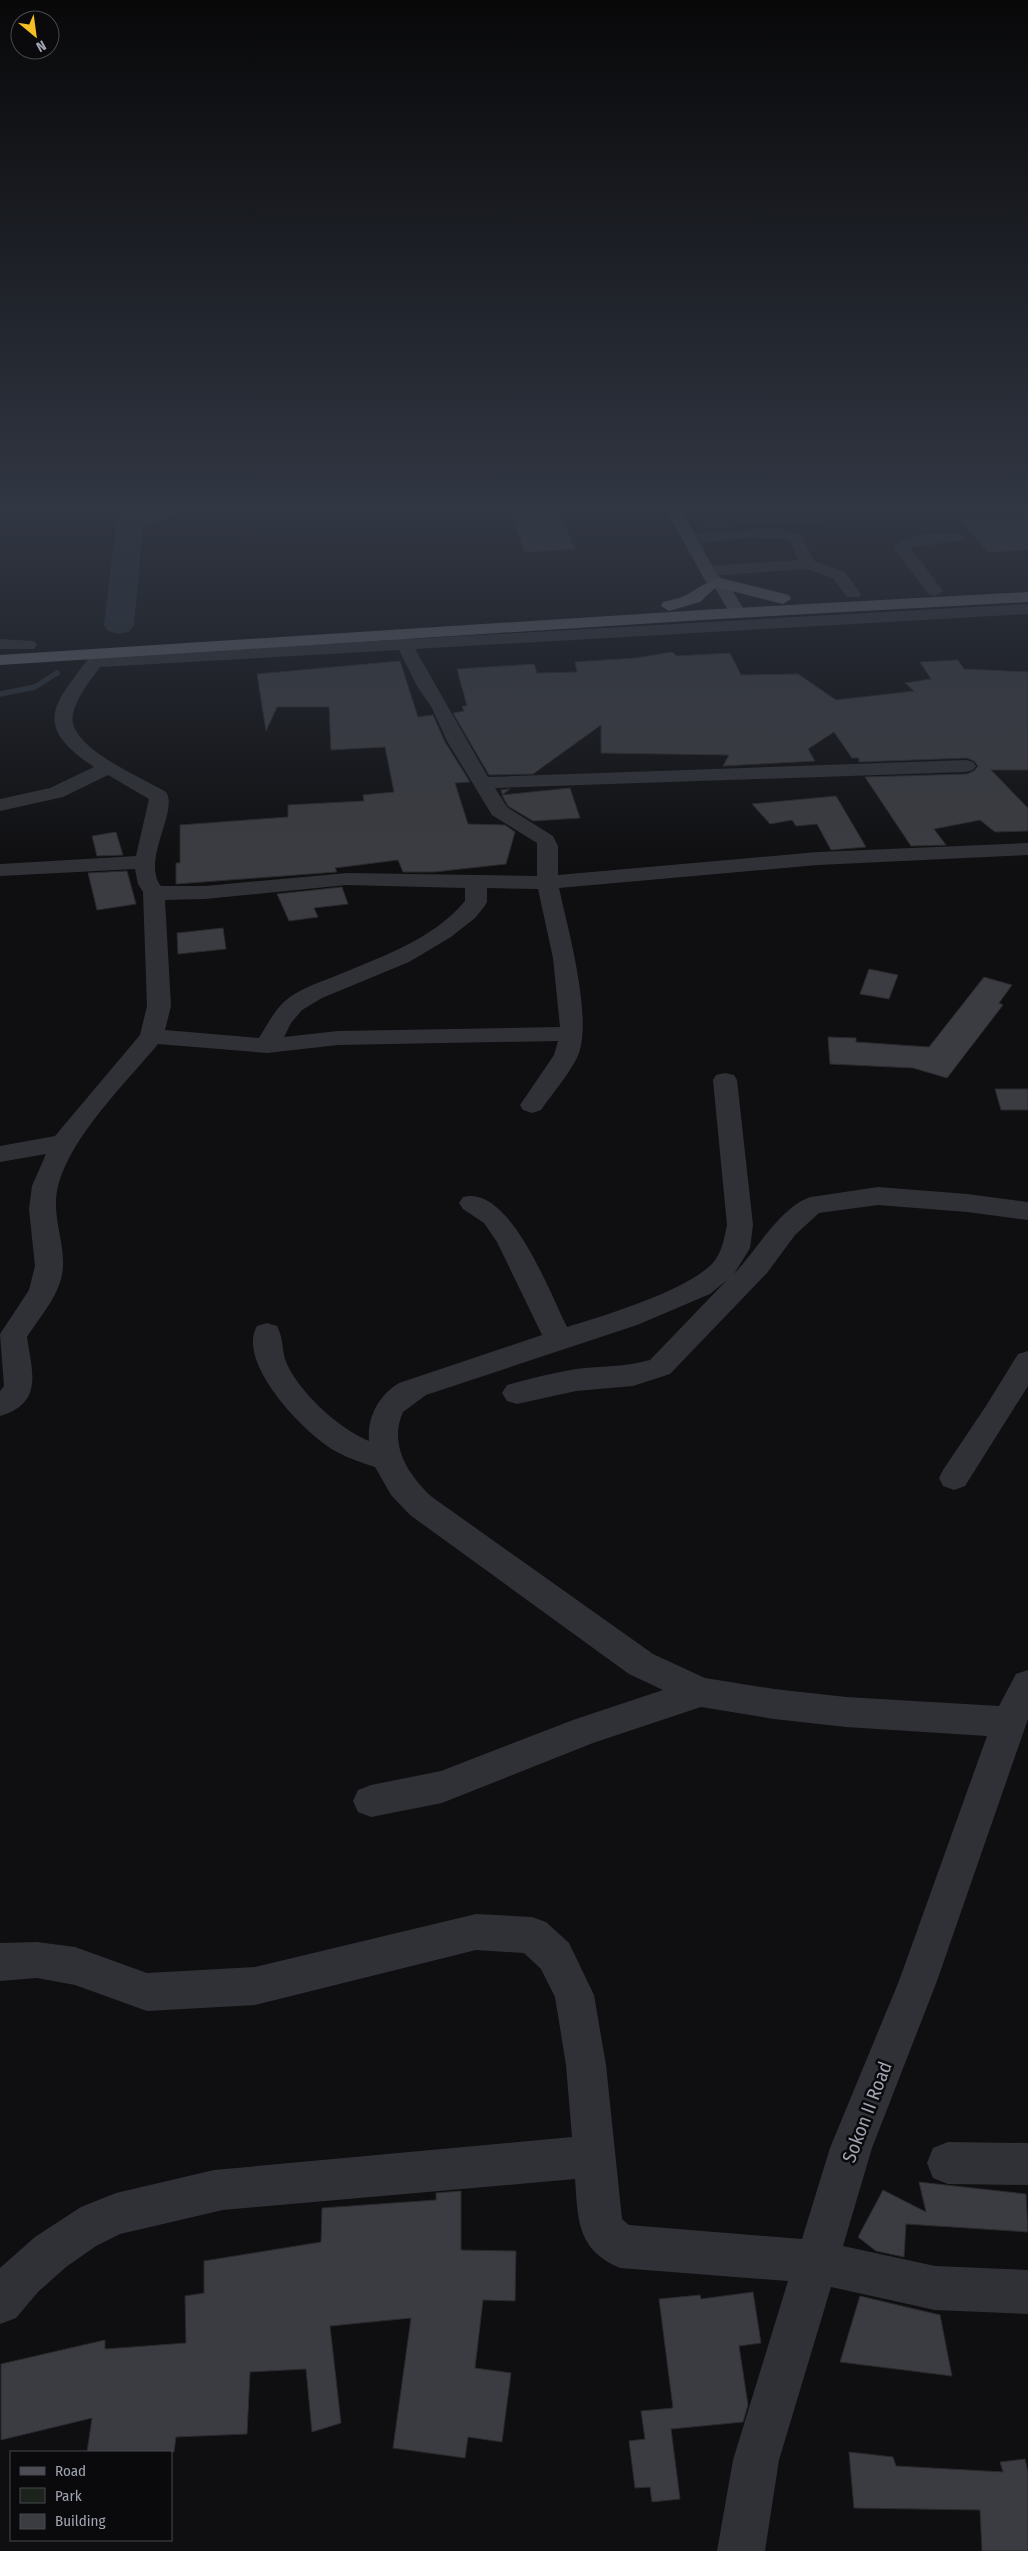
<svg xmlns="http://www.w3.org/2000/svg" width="1028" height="2551" font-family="'Fira Sans Condensed',sans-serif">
<rect width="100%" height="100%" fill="#0f0f11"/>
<path fill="#1c231d" d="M694,508H1028V511L867,518L704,529Z"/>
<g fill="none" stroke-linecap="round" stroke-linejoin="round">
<path stroke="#282f36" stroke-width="5.5" d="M0,694L35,687L57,673"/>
<path fill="#282f36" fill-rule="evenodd" d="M146,508H181L177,514L143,528L134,625L130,631L119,634L108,631L104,625L116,524L120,518Z"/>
</g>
<g fill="#3b3c41" stroke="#2a292d">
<path d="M508,508H557L575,549L525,552Z"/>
<path d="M1028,518V550L988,552L961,521Z"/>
<path d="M672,652L677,656L730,653L741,675L798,674L836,700L914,691L905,683L931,679L920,662L958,660L964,669L1028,672V770H991L1028,808V831L995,832L980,820L934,829L946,845L911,846L865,777L967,774L974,771L978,766L974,761L967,758L859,762V758H852L834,732L808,749L815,761L723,766L729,755L601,753V725L533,774L489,775L453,713L464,711L462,706H467L457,669L534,664L537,673L577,672L575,662L636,658Z"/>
<path d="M400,661L418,717L433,715L445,742L470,782L455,783L468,824L505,825L515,832L506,864L434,872H403L398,860L335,868L337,872L176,884V863H180V825L288,817V805L364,801L363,795L394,792L385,747L331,750L329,707H277L266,731L257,674Z"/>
<path d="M570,788L580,818L533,821L508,806L503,797L501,790L510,789L502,795Z"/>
<path d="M836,796L866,847L831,850L817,824L796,826L792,820L770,824L752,804Z"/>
<path d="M116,832L123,855L97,856L92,836Z"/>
<path d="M127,871L136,904L97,910L88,873Z"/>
<path d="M342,887L348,904L314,908L318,917L289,921L277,894Z"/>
<path d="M223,928L226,949L178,954L177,933Z"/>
<path d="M869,969L898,975L889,999L860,994Z"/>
<path d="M984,977L1012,985L999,1003L1003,1005L947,1078L913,1068L830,1064L828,1037L856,1038V1042L929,1047Z"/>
<path d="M995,1089H1028V1110H1001Z"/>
<path d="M919,2182L1026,2194L1028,2232L906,2224L904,2257L876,2251L858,2237L883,2190L926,2212Z"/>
<path d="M461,2191V2250L516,2251L515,2301L483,2300L475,2368L511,2373L502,2442L468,2437L465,2458L393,2448L411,2318L330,2326L341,2423L312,2432L306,2369L250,2372L247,2434L176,2437L174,2452H87L92,2418L1,2440V2364L105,2340V2349L186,2343L185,2296L204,2293V2261L321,2242L322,2208L436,2200V2193Z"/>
<path d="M753,2292L761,2343L739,2346L748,2405L743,2422L671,2429L680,2499L652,2502L650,2487L635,2488L629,2441L645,2439L641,2411L673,2408L659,2299L700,2295L701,2299Z"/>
<path d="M860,2296L940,2315L952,2376L840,2362Z"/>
<path d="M849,2452L893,2457L896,2466L1003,2472L1000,2462L1025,2459L1028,2472V2551H982L980,2510L854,2508Z"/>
</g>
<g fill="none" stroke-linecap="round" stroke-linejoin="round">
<g fill="#303136" fill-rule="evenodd">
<path d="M778,528L801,535L814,561L845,572L861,594L859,597H847L833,578L806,569L708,576L700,571L708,566L798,560L790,541L785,539L746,538L691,544L683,539L691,534Z"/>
<path d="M956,533L964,538L961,541L910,547L943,591L935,596L929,594L894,549C899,531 941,534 956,533Z"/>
<path d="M1028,604V614L415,649L488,777L966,760L973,762L976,766L973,770L966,772L495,788L507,807L553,836L558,846V875L818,852L1028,843V855L818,865L559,888C568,929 592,1015 579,1053C572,1071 552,1094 541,1110L532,1113L523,1110L520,1105L554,1055L558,1041L338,1045L267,1053L158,1044C125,1084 71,1136 58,1186C51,1214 64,1239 63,1266C62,1293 41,1315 27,1337C32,1372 44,1403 0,1416V1391L4,1386L0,1334L29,1290L35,1266L29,1209L32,1186L46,1154L0,1162V1146L55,1136L140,1035L147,1006L143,892L138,884L135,869L0,876V864L136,856L149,799L108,775L63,797L0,811V799L50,788L94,767C26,722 59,701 95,649H107L110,653L108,656L393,640L390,634L393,630H405L410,639ZM399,650L417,686L432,708L447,741L492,815L537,843V876L347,873L205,886H161C141,861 179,810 166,792C143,778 65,746 73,714C77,696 90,681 100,667ZM347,885L465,888V901C433,940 378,958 333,977C318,983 299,989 285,1001C274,1011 267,1025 259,1038L165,1030L171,1006L165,900L205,899ZM487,888L538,889L553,958L560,1027L338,1031L284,1037L291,1023L302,1010L322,998L409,962L451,937L475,918L484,907L487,902Z"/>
<path d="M0,639L34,641L37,645L34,649H0Z"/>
<path d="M725,1073L734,1075L737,1080L753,1225L750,1248L734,1274C755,1252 782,1205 811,1197L878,1187L967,1194L1028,1202V1220L967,1212L878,1205L819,1213L795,1235L767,1273L670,1374L633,1386L576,1391L517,1404L507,1401L502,1393L507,1385C529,1379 553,1373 576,1369C601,1366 625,1367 650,1360L727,1280L710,1294L637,1325L426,1395L403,1412C388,1445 409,1476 432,1497L653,1654L705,1678L774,1689L846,1697L999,1706L1016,1674L1028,1670V1719L937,1981L872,2148L843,2246L935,2266L1028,2270V2314L935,2310L831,2287L779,2460L765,2551H717L733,2460L788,2281L620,2268C577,2250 578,2220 575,2179L223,2210L120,2234L96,2246L66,2267L38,2292L16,2318L0,2324V2268L35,2237L81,2207L116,2193L214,2170L572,2137L566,2065L555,1997L541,1969L524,1953L476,1950L255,2005L147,2011L75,1985L37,1978L0,1981V1943L37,1942L75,1947L147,1973L255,1967L476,1914L532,1917L546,1922L569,1943L594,1995L606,2065L622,2219L629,2225L802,2239L830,2148L899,1981L987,1736L846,1727L774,1719L701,1707L593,1743L442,1803L371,1817L358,1812L353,1801L358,1790L371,1785L441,1771L573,1720L663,1690L629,1674L410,1515L391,1495L375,1467C363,1463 350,1459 339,1453C308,1438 235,1363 257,1326L267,1323L277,1326C283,1337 282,1348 285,1359C296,1390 339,1429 369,1441C367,1417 379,1395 399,1383L542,1335L497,1242L484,1223L463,1209L459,1203L463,1197C510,1184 550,1294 567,1327C606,1315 683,1292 712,1264C722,1253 724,1239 727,1225L713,1080L716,1075Z"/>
<path d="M1028,1351V1386L965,1486L954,1490L943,1486L939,1478L943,1470L986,1406L1018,1354Z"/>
<path d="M948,2142L1028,2143V2185L948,2184L933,2178L927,2163L933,2148Z"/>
</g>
<path fill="#4c4d55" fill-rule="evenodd" d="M665,508H680L718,576L726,580L746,613L744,617H732L714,586L706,582Z"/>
<g fill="#5c5e67" fill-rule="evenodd">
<path d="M720,578L789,595L791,599L783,604L716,587L700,602L669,611L661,606L663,602C671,600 682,598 690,593C701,586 708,581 720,578Z"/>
<path d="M1028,592V602L718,619L0,665V655L718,609Z"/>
</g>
</g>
<linearGradient id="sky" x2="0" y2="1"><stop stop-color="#080809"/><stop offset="0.59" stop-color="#313743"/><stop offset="1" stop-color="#313743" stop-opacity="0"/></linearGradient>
<rect width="1028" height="865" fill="url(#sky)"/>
<g text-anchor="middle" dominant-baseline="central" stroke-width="5" stroke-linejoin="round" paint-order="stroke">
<g font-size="19" fill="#a0a4b2" stroke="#0a0a0c">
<text transform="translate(867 2112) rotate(-69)">Sokon II Road</text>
</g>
</g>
<rect x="10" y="2451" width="162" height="90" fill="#0a0a0c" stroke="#46484e"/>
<rect x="20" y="2467" width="25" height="8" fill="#4c4d55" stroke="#46484e"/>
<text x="55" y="2476" font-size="15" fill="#a0a4b2">Road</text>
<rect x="20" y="2488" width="25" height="15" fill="#1c231d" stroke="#46484e"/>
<text x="55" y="2501" font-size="15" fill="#a0a4b2">Park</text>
<rect x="20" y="2514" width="25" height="15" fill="#3b3c41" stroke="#46484e"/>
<text x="55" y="2526" font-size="15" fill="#a0a4b2">Building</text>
<g transform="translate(35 35) rotate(151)"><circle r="24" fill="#0a0a0c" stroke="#46484e"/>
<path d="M0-4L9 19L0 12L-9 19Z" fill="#f4bf24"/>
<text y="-8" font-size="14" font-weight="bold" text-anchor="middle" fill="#a0a4b2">N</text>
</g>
</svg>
